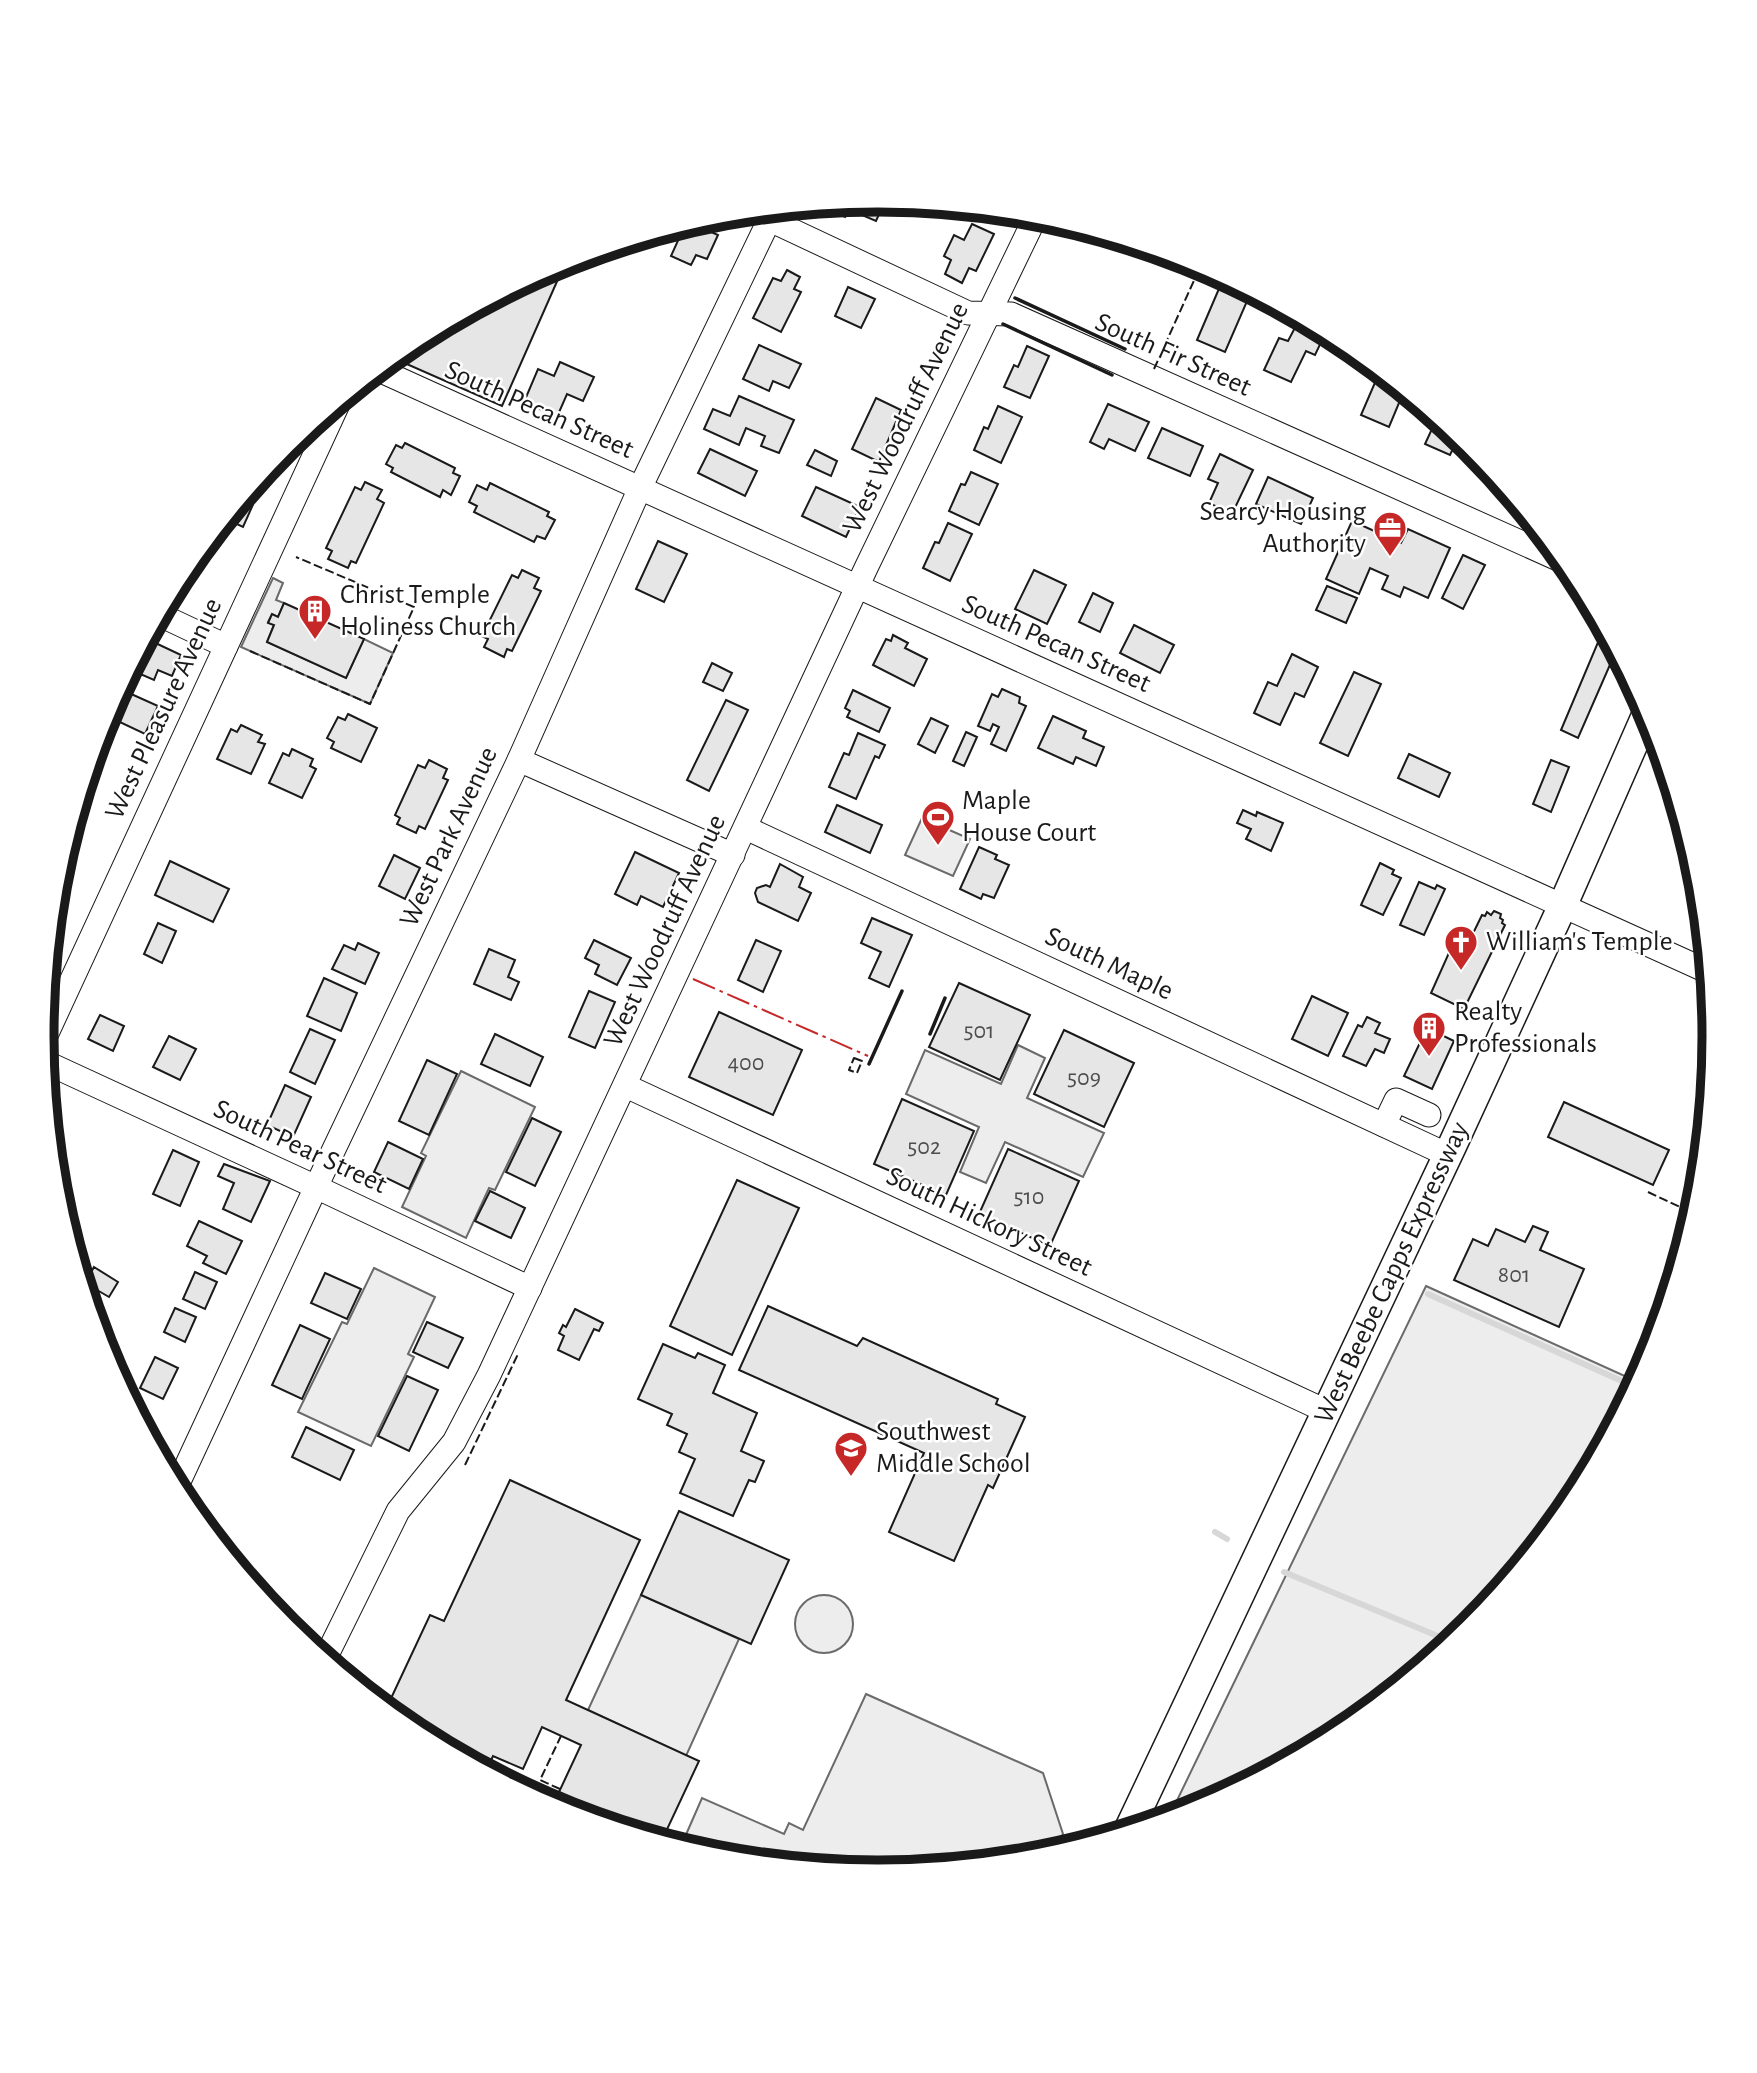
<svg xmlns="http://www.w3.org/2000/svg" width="1757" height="2073" font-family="'Alegreya Sans',sans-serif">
<rect width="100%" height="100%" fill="#fff"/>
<g fill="#ededed" stroke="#6a6a6a" stroke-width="2">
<path d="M273,578L283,583L276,600L284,603L278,617L272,614L268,622L274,625L267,642L346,678L364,639L393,653L370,704L241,647Z"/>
<path d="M922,818L970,839L953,876L905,855Z"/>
<path d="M1018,1045L1045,1058L1027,1098L1104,1133L1083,1177L1005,1142L986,1183L960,1172L979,1127L906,1094L925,1050L1001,1084Z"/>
<path d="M461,1071L535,1107L495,1190L489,1188L466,1238L402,1207L426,1156L421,1153Z"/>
<path d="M374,1268L435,1297L408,1354L414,1357L371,1446L298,1412L342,1322L347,1324Z"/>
<path d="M1426,1286L1638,1382L1574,1502L1470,1628L1343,1732L1198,1809L1168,1819Z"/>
<path d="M641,1595L739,1639L686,1756L588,1710Z"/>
<circle cx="824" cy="1624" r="29"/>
<path d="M866,1694L1043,1773L1063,1834L1052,1854L1041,1857L878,1873L715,1857L681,1846L702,1798L784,1834L789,1823L803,1830Z"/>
</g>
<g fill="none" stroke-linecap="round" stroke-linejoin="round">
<g stroke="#d7d7d7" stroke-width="6">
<path d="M1500,481L1501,489"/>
<path d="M1428,1294L1635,1387"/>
<path d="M1215,1532L1227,1539"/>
<path d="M1284,1572L1452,1642"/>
</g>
</g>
<g fill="#e6e6e6" stroke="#1a1a1a" stroke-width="2">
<path d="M879,200L885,201L876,221L848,209L845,217L829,210L831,205Z"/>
<path d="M691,223L718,235L707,259L696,255L691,265L671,256L685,225Z"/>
<path d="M972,224L994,234L976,271L969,268L962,283L945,274L951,260L944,256L954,235L964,240Z"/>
<path d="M566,261L502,406L393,358L414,341Z"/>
<path d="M787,270L800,277L794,289L801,292L781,332L753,318L773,278L781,281Z"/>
<path d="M1224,277L1251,292L1225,352L1197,340Z"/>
<path d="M848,287L875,299L861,328L835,316Z"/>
<path d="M1300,318L1326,332L1315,355L1306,351L1291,382L1264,370L1279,338L1288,341Z"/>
<path d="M759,345L801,364L789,388L773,381L769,391L743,379Z"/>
<path d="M1027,346L1049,356L1030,398L1004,387L1014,365L1018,367Z"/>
<path d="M560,362L594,377L583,401L567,394L557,417L524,402L538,369L554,376Z"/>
<path d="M1376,368L1404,391L1389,427L1361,415L1377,378L1373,376Z"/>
<path d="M739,396L794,420L779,453L761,446L765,436L746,428L739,445L704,429L713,409L730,416Z"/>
<path d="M876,398L901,410L879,462L852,449Z"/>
<path d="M1108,404L1149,422L1135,451L1109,439L1104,449L1090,442Z"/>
<path d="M998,406L1022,417L1001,463L974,450L984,427L988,429Z"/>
<path d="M1437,418L1459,436L1450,455L1425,444Z"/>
<path d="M1162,428L1203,446L1190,476L1148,458Z"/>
<path d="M405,443L455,468L453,473L460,476L451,495L443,490L440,497L391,472L393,468L386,464L396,445L402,448Z"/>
<path d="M710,449L757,471L745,496L698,473Z"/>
<path d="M815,450L837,461L831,476L807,465Z"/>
<path d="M1220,454L1253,470L1232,514L1209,503L1218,483L1208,479Z"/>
<path d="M971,472L998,484L979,525L949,511L961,484L965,485Z"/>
<path d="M1268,477L1313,498L1301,524L1256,504Z"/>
<path d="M365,482L382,490L377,499L384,503L356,563L351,561L348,568L328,559L332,551L326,548L355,487L361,490Z"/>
<path d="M490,483L549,512L547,516L555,520L545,539L537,536L534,542L474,512L477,506L469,502L477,485L487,490Z"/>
<path d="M816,487L860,507L846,537L802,516Z"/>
<path d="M245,496L255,500L243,527L226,519Z"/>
<path d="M1352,521L1401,543L1408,529L1450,548L1428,598L1404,587L1400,597L1382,589L1388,576L1370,568L1359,594L1326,579Z"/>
<path d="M948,523L972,534L950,581L923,568L935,542L939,543Z"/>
<path d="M658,541L687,554L664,602L636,589Z"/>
<path d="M1463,555L1485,565L1463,609L1442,598Z"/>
<path d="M522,570L539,578L534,588L541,591L512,651L507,649L504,657L484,647L488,639L482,636L512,575L518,578Z"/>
<path d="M1034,570L1066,585L1047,624L1015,609Z"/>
<path d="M1327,586L1357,598L1346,623L1316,610Z"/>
<path d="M1093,593L1113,603L1100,632L1079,622Z"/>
<path d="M284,603L364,639L346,678L267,642L274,625L268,623L272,614L278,617Z"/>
<path d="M1134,625L1174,645L1160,673L1120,653Z"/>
<path d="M1604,628L1616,651L1578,738L1561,730Z"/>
<path d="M893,635L908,643L905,648L927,659L914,686L873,665L886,639L891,641Z"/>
<path d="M147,639L181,655L172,676L158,670L154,680L131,670Z"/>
<path d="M1292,654L1318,667L1304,697L1295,693L1280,725L1254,713L1268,682L1277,686Z"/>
<path d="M712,663L732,673L723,691L703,682Z"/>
<path d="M1354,672L1381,684L1348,756L1320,743Z"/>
<path d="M120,689L158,706L145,734L107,716Z"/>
<path d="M1002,689L1020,697L1019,703L1026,706L1006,751L991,744L999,727L993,724L990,731L978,726L992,694L998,697Z"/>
<path d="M853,690L890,708L879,732L847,717L850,711L845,708Z"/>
<path d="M726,700L748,710L709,791L687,780Z"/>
<path d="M348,714L377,728L361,762L331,748L334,742L327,738L338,717L345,720Z"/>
<path d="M1053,716L1086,731L1083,738L1104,747L1096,766L1076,757L1073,764L1038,748Z"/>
<path d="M931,718L948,726L935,753L918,744Z"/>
<path d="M241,725L262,735L258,742L265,744L251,774L217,759L231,729L237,732Z"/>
<path d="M966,732L977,737L964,766L953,761Z"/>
<path d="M858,733L885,745L879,758L875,756L856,799L829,787L844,753L849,755Z"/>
<path d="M292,749L313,759L310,766L316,769L302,798L269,783L283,753L289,756Z"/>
<path d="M1409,754L1450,773L1439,797L1398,778Z"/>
<path d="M429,760L447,769L443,778L448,780L425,829L419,826L416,833L397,824L400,818L395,815L418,765L425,768Z"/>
<path d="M1551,760L1569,767L1551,812L1533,804Z"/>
<path d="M837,805L882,825L870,853L825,832Z"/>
<path d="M1243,810L1256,816L1257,812L1283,823L1271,851L1246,839L1251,829L1237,823Z"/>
<path d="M979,847L997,855L995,859L1009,865L994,898L983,894L981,899L960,889Z"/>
<path d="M635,852L679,873L663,907L641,896L637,905L615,894Z"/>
<path d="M394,855L420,868L405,899L379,886Z"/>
<path d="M170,861L229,889L213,922L155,895Z"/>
<path d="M1380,863L1394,870L1392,874L1401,878L1383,915L1361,905Z"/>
<path d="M780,864L803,877L799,887L811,893L798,921L758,902L755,893L757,888L766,885L770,887Z"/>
<path d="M1419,882L1435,889L1437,885L1445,889L1424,935L1400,925Z"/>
<path d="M1494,911L1501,914L1500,918L1503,920L1502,923L1505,925L1464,1009L1431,993L1452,946L1464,952L1482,915L1485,916L1487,912L1491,915Z"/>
<path d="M872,918L912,935L889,987L869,978L881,952L861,943Z"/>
<path d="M158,923L176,931L162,963L144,954Z"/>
<path d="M594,940L631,958L617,985L595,974L599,965L585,958Z"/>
<path d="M756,940L781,951L763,992L738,980Z"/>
<path d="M358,943L379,953L365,984L332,969L344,945L355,950Z"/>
<path d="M489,949L515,960L508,977L519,982L511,1000L474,984Z"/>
<path d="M324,978L357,993L341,1031L307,1016Z"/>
<path d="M959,983L1030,1015L1000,1080L929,1047Z"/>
<path d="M589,991L615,1002L595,1048L569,1037Z"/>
<path d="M1312,996L1348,1013L1328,1056L1292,1039Z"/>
<path d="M719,1012L802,1050L773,1115L689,1077Z"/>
<path d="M100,1015L124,1026L113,1051L88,1039Z"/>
<path d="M1367,1017L1380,1023L1375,1033L1390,1039L1384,1053L1375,1049L1366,1066L1343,1056L1358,1025L1362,1027Z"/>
<path d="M1427,1028L1454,1041L1432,1089L1404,1076Z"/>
<path d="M310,1029L335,1040L315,1084L290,1072Z"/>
<path d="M1064,1030L1134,1063L1104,1127L1034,1094Z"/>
<path d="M495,1034L543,1057L530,1086L481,1064Z"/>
<path d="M169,1036L196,1049L180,1080L153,1067Z"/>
<path d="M427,1060L457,1074L429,1135L399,1121Z"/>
<path d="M285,1085L311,1097L293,1137L267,1125Z"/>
<path d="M902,1099L974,1131L946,1195L874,1164Z"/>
<path d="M1564,1102L1669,1150L1653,1185L1548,1137Z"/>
<path d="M532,1118L561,1132L535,1186L506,1172Z"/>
<path d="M388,1142L423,1159L409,1189L374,1172Z"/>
<path d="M1008,1149L1079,1181L1050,1246L979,1214Z"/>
<path d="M173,1150L199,1162L180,1206L153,1194Z"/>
<path d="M224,1164L270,1181L251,1222L223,1209L234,1183L218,1176Z"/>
<path d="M737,1180L799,1208L732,1355L670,1326Z"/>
<path d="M490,1191L525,1208L511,1238L475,1221Z"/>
<path d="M199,1221L242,1241L226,1274L203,1263L207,1256L187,1246Z"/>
<path d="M1533,1226L1548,1232L1540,1250L1584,1269L1559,1327L1454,1280L1473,1239L1488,1246L1496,1229L1525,1242Z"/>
<path d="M94,1267L118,1282L109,1297L85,1283Z"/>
<path d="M195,1272L217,1282L205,1309L183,1299Z"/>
<path d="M325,1273L361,1289L347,1319L311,1303Z"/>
<path d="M768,1306L857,1346L863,1338L998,1399L996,1404L1025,1417L993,1488L988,1485L954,1561L889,1532L924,1453L739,1370Z"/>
<path d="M175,1308L196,1317L185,1342L164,1332Z"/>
<path d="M575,1309L603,1323L599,1331L594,1329L579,1360L558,1350L564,1336L559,1333L563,1325L566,1327Z"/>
<path d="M427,1322L463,1338L448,1368L413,1352Z"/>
<path d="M300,1325L330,1339L302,1399L272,1385Z"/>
<path d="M663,1344L695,1358L698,1353L725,1365L713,1393L757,1413L741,1451L764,1461L755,1482L749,1480L733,1516L680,1493L695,1459L679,1452L687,1434L667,1425L672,1414L638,1399Z"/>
<path d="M155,1357L178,1368L163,1399L140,1388Z"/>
<path d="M407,1376L438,1390L409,1451L378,1436Z"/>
<path d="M306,1427L354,1450L340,1480L292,1457Z"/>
<path d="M510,1480L640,1540L566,1700L699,1761L663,1838L646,1830L644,1835L561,1810L567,1796L559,1792L581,1745L542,1727L523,1769L493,1756L488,1767L469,1759L468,1761L413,1732L386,1709L430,1615L444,1621Z"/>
<path d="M679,1511L789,1560L751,1644L641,1595Z"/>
</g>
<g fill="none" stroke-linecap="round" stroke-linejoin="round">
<defs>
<g id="minor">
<path d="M753,212L968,313L1011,314L1567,563"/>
<path d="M379,370L1709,972"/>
<path d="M160,615L226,646"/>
<path d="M519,760L733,855"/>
<path d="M746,828L1448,1155"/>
<path d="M43,1042L339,402"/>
<path d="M45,1062L316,1187L530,1288"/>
<path d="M626,1086L1328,1412"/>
<path d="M1384,1125L1396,1100L1429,1115"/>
<path d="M176,1488L316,1187L519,760L640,488L774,210"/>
<path d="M325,1659L398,1511L454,1442L489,1375L866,568L1036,216"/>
</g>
<path id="major" d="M1128,1831L1452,1146L1562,907L1648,711"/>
</defs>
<use href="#minor" stroke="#1a1a1a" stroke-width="25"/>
<use href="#major" stroke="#1a1a1a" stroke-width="31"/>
<use href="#minor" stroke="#fff" stroke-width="23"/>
<use href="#major" stroke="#fff" stroke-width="28"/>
<g stroke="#1a1a1a" stroke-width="2" stroke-dasharray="9 3.5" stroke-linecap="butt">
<path d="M1154,369L1201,265"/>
<path d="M250,651L370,704L414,607L296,557"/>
<path d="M854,1058L862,1061L857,1073L849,1070Z"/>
<path d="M1648,1192L1695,1214"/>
<path d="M465,1465L518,1354"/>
<path d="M560,1789L540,1780L561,1736"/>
</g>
<g stroke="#1a1a1a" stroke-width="3.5">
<path d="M1015,298L1125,349"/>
<path d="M1003,324L1112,375"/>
<path d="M930,1034L945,998"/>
<path d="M869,1064L902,991"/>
</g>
<path stroke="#c62828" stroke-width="2" stroke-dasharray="24 5 3.5 5" stroke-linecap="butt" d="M693,979L868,1056"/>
</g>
<defs>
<symbol id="office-pin" viewBox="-11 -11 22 30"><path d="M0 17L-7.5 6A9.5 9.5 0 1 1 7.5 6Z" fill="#c62828" stroke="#fff"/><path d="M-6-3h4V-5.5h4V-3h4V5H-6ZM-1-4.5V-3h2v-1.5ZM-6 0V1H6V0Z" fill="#fff"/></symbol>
<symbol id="building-pin" viewBox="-11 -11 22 30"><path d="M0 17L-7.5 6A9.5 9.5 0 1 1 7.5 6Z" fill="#c62828" stroke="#fff"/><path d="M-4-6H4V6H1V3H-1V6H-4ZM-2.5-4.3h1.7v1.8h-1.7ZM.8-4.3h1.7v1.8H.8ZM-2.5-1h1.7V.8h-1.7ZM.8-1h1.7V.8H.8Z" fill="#fff"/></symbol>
<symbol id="stadium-pin" viewBox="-11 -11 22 30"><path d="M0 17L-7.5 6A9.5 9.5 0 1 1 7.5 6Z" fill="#c62828" stroke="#fff"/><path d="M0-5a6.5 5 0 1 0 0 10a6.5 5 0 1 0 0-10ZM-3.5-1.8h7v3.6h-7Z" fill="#fff"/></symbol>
<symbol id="church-pin" viewBox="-11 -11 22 30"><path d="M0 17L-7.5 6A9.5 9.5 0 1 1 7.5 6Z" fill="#c62828" stroke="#fff"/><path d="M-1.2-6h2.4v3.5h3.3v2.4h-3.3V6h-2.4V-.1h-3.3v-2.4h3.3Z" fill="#fff"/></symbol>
<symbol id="school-pin" viewBox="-11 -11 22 30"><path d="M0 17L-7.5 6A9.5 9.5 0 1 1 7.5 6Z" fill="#c62828" stroke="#fff"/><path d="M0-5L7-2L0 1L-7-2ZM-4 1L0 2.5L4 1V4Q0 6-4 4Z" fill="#fff"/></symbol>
</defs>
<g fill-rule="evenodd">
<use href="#office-pin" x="1371" y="509" width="38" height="52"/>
<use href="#building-pin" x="296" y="592" width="38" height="52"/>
<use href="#stadium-pin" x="919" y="798" width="38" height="52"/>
<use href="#church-pin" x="1442" y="923" width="38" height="52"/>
<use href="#building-pin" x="1410" y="1009" width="38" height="52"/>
<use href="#school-pin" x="832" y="1429" width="38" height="52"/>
</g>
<g text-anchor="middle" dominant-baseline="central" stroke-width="5" stroke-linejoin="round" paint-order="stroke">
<g font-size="24" fill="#4d4d4d">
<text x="979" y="1031">501</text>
<text x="746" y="1063">400</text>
<text x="1084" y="1078">509</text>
<text x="924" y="1147">502</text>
<text x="1029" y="1197">510</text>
<text x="1514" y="1275">801</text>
</g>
<g font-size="28" fill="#1a1a1a" stroke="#fff">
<text transform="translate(1173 355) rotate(24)">South Fir Street</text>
<text transform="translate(539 410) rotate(24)">South Pecan Street</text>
<text transform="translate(906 418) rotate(-64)">West Woodruff Avenue</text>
<text transform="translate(1056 644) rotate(24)">South Pecan Street</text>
<text transform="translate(164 709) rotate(-65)">West Pleasure Avenue</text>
<text transform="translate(449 837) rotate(-65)">West Park Avenue</text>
<text transform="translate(665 931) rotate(-65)">West Woodruff Avenue</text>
<text transform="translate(1109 964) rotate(25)">South Maple</text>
<text transform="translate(300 1147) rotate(25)">South Pear Street</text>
<text transform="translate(989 1222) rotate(25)">South Hickory Street</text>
<text transform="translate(1392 1273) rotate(-65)">West Beebe Capps Expressway</text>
</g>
<g font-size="28" fill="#1a1a1a" stroke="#fff" text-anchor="start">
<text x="1366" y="512" text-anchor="end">Searcy Housing<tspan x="1366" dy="32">Authority</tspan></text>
<text x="340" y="595">Christ Temple<tspan x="340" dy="32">Holiness Church</tspan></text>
<text x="962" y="801">Maple<tspan x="962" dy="32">House Court</tspan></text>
<text x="1486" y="942">William's Temple</text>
<text x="1454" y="1012">Realty<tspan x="1454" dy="32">Professionals</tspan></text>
<text x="876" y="1432">Southwest<tspan x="876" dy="32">Middle School</tspan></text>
</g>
</g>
<path d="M0 0H1757V2073H0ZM54 1036a824 824 0 1 1 1648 0a824 824 0 1 1-1648 0Z" fill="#fff" fill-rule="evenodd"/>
<path fill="none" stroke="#1a1a1a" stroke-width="9" d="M54 1036a824 824 0 1 1 1648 0a824 824 0 1 1-1648 0Z"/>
</svg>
